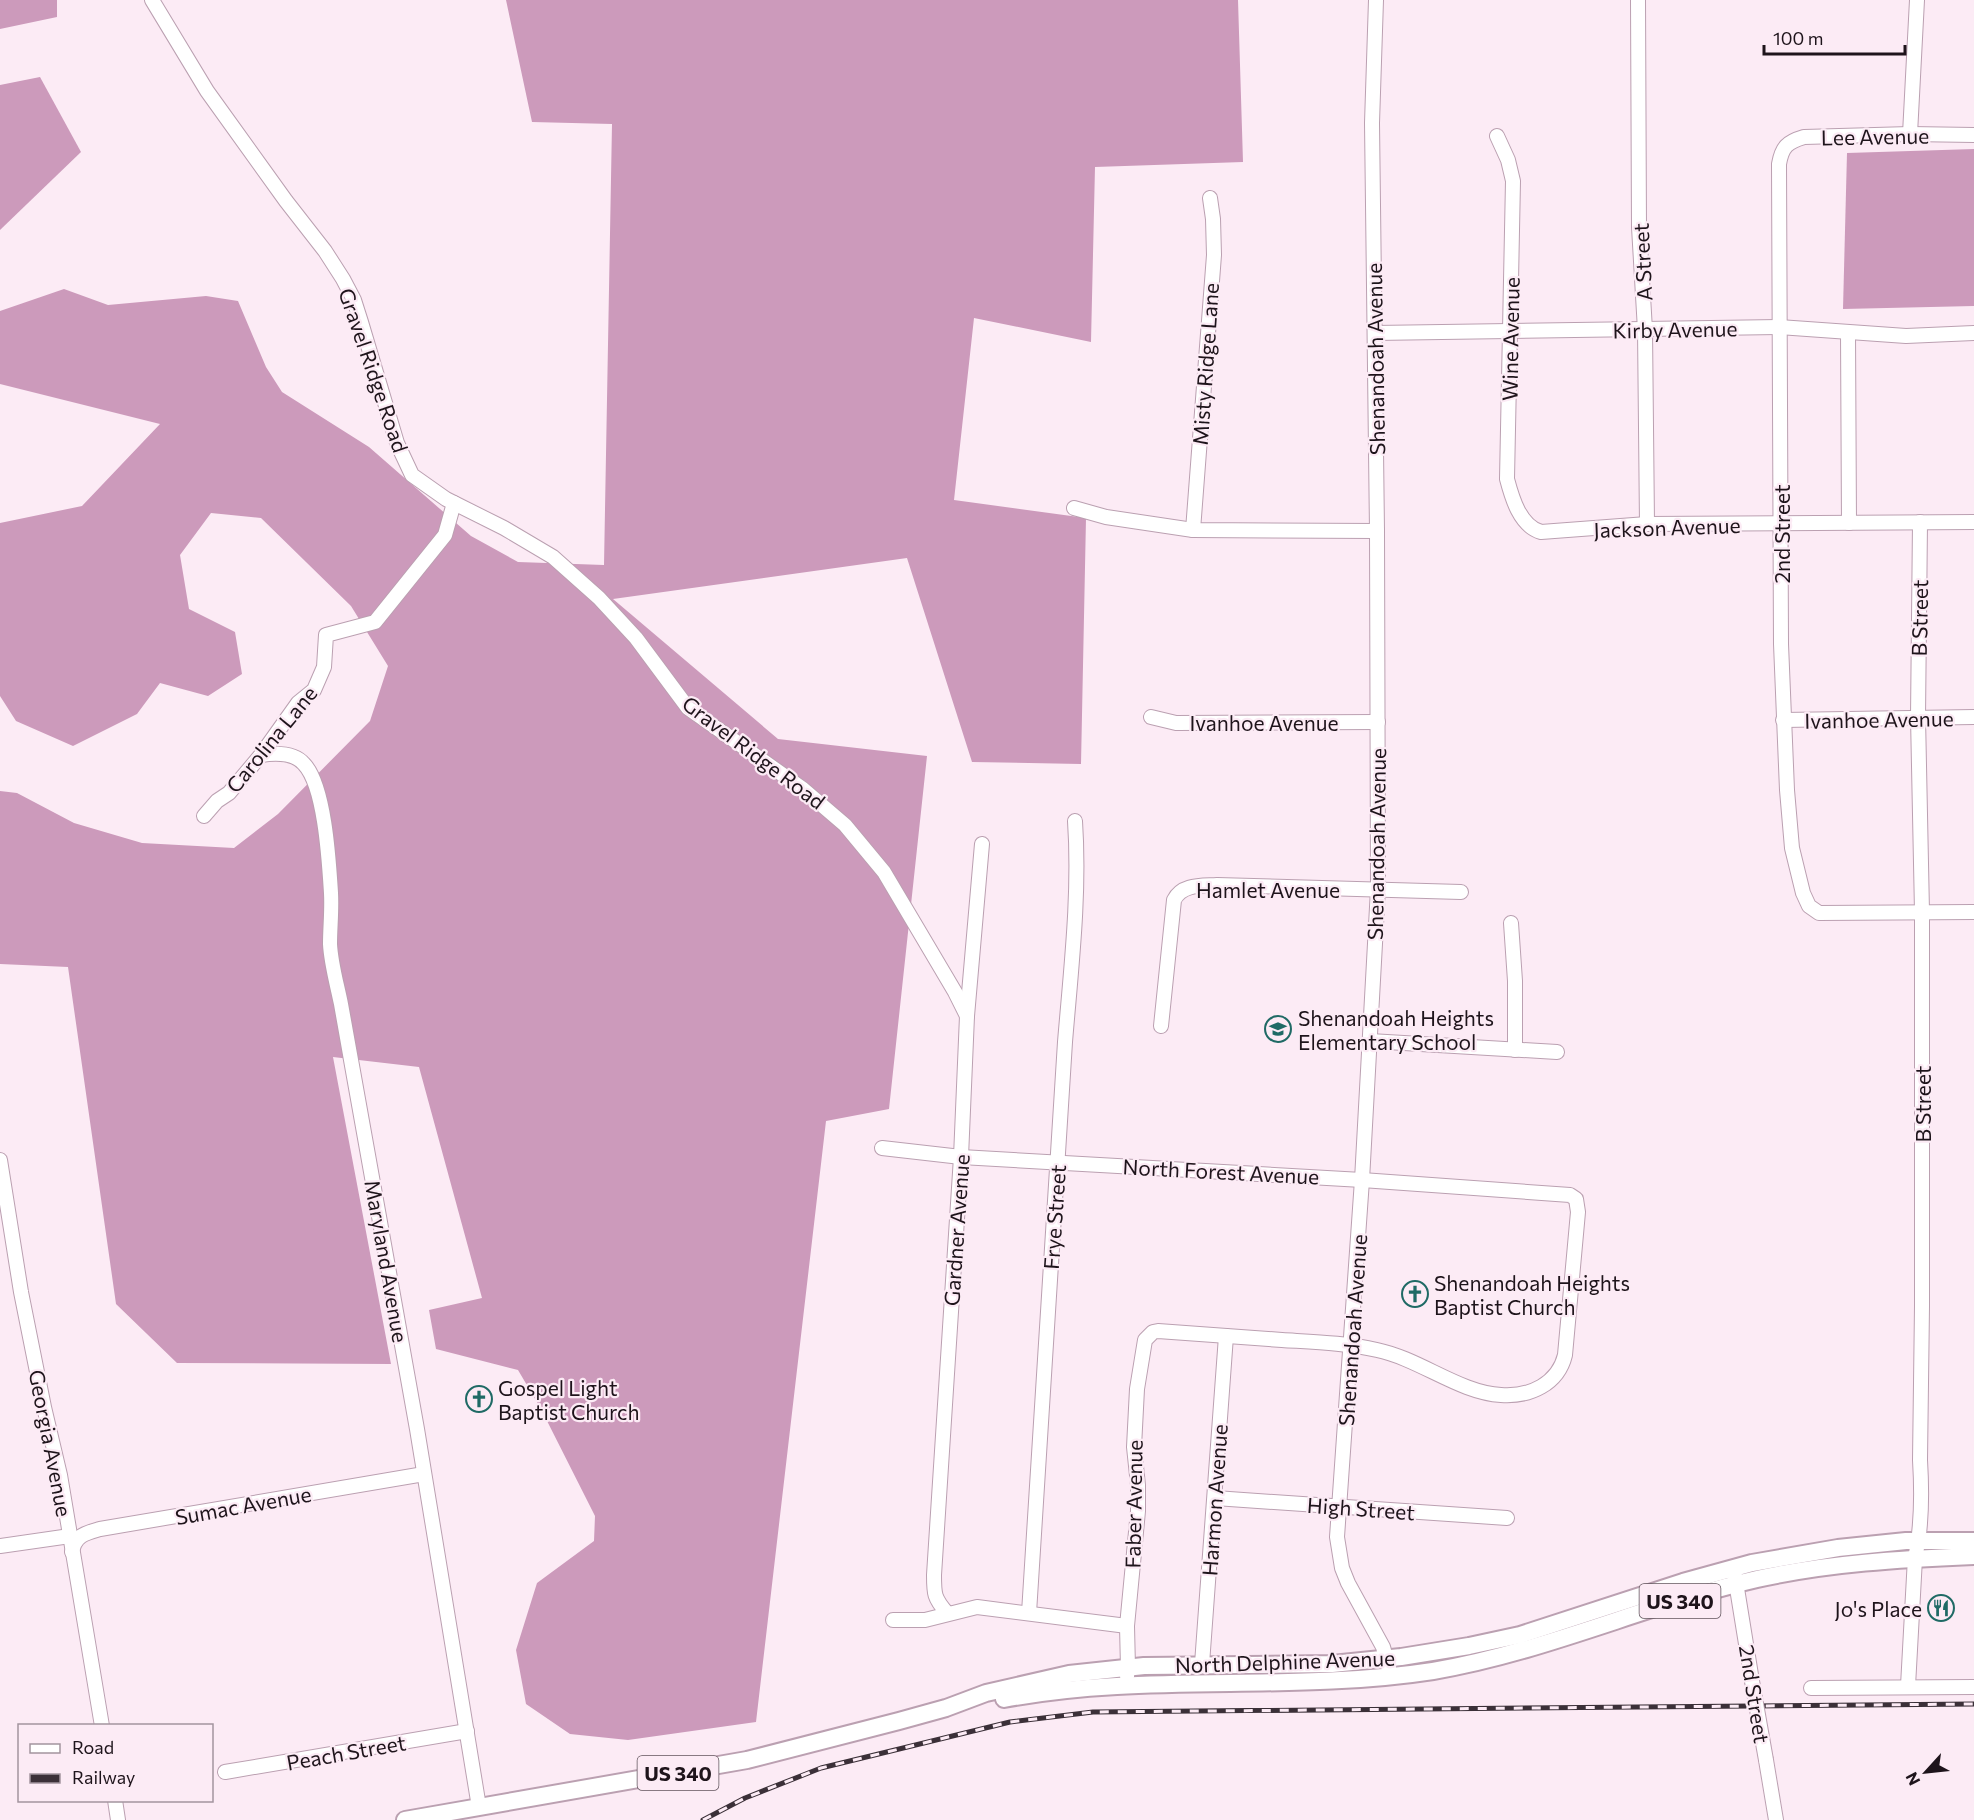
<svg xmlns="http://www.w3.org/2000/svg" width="1974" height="1820" font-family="Commissioner,sans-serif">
<rect width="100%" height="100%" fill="#fcebf5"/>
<g fill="#cc9abb">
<path d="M0,0H57V17L0,29Z"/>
<path d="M506,0H1238L1243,162L1095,167L1091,342L974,318L954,500L1086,518L1081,764L972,762L907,558L613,599L778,739L927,756L889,1109L826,1121L756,1722L628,1740L570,1734L526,1704L516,1650L537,1583L594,1541L595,1516L541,1409L518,1370L436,1349L429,1310L482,1298L419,1067L333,1057L391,1364L177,1363L116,1304L68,967L0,964V791L17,793L74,823L142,843L234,848L278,814L370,721L388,666L351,606L261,518L211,513L180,555L189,609L235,632L242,674L208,696L160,683L137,714L73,746L16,721L0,696V523L82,506L160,424L0,384V311L64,289L108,305L206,296L238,301L266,367L282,392L369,447L471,536L518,562L604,565L612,124L532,122Z"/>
<path d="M40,77L81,152L0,230V85Z"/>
<path d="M1974,149V306L1843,309L1847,153Z"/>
</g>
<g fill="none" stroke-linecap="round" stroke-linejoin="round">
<defs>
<g id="minor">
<path d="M152,0L207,91L286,201L325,251L343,279L354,300L361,322L397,443L412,475L446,499L504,528L553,557L599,598L636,638L688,708L803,789L845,825L884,872L955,992L967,1016"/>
<path d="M1376,0L1372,123L1377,531L1378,889L1362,1180L1337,1537L1342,1568L1348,1583L1383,1647L1391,1676"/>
<path d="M1638,0L1639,227L1645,330L1647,524"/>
<path d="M1910,134L1917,0"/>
<path d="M1974,135L1910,134L1804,137C1787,142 1782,147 1779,164L1781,644L1787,790L1792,848L1803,893L1809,906L1819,913L1974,912"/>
<path d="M1497,136L1508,160L1513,181L1507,479C1512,498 1520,526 1541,532L1647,524L1974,522"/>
<path d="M1375,333L1779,327L1906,336L1974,333"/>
<path d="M1848,333L1849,523"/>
<path d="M1074,508L1106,517L1193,530L1377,531"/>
<path d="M1193,530L1214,255L1213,219L1210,198"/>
<path d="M1151,717L1176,723L1378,722"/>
<path d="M1783,720L1974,717"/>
<path d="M261,755C275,753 294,752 304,764C325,786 329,862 331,893C332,911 330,927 330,944C331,964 337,984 341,1004L417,1429L479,1807"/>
<path d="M204,816L217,801L229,793L261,755L298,703L314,690L324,667L326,635L375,622L445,535L454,503"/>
<path d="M1511,923L1515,981V1050"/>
<path d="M1161,1026L1174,900C1182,884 1201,886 1217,885L1461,892"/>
<path d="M1370,1041L1557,1052"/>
<path d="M882,1148L961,1157L1362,1180L1570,1195L1576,1199L1578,1212L1565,1355C1558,1384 1530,1397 1501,1395C1460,1393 1420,1359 1377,1350C1346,1343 1313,1342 1282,1340C1240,1337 1199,1334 1158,1331L1153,1332L1145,1340L1137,1389L1134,1447L1138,1485V1511L1127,1626L1128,1668L1127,1676"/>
<path d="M0,1160L21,1292L44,1407L60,1475L102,1726"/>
<path d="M1215,1498L1507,1518"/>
<path d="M0,1546L70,1536"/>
<path d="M72,1552C75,1535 86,1533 100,1529L424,1474"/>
<path d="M1735,1576L1752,1681"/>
<path d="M947,1613C934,1598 934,1594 934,1575L961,1157L967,1016L982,844"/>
<path d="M1029,1613L1065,1042C1071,969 1080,894 1075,821"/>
<path d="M893,1620H925L977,1607L1127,1626"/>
<path d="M1202,1664L1226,1336"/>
<path d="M1908,1686L1915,1558C1922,1527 1922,1492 1920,1460L1922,1306V912L1918,717L1920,522"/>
<path d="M1811,1688L1974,1687"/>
<path d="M1766,1760L1776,1820"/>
<path d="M225,1772L467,1731"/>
<path d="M115,1800L118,1820"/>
</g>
<g id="major">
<path d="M1004,1699C1146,1672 1291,1693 1433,1671C1545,1652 1648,1604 1757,1579C1829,1563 1901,1559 1974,1556"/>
<path d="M405,1820L747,1760L899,1721L946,1708L986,1693L1069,1674L1144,1666L1332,1664L1401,1657L1469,1646L1520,1635L1683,1582L1752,1563L1838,1548L1906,1541H1974"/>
</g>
</defs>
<use href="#minor" stroke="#bba0b1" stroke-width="16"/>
<use href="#major" stroke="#bba0b1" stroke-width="20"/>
<use href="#minor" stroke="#fff" stroke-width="14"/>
<use href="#major" stroke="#fff" stroke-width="16"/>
<defs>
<path id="rail" d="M703,1820L745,1798L821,1768L1010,1722L1093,1712L1974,1704"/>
</defs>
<use href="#rail" stroke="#3b3038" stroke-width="5"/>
<use href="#rail" stroke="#fcebf5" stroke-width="3" stroke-dasharray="9" stroke-linecap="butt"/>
<defs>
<path id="minor-bridge" d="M1752,1681L1766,1760"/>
</defs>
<use href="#minor-bridge" stroke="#bba0b1" stroke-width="16" stroke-linecap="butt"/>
<use href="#minor-bridge" stroke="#fff" stroke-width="14"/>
</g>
<defs>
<symbol id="school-ring" viewBox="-11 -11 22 22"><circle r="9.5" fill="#fcebf5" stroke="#1f6a65" stroke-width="1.5"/><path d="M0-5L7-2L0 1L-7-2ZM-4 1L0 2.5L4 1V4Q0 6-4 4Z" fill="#1f6a65"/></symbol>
<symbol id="church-ring" viewBox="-11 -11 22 22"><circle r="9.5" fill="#fcebf5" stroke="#1f6a65" stroke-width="1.5"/><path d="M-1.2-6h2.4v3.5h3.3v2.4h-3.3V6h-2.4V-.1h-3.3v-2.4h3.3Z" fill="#1f6a65"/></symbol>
<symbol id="restaurant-ring" viewBox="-11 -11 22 22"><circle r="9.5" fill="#fcebf5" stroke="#1f6a65" stroke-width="1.5"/><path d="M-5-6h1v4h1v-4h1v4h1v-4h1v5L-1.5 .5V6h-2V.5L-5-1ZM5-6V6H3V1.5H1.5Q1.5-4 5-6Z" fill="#1f6a65"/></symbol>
</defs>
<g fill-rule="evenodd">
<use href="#school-ring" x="1263" y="1014" width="30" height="30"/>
<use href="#church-ring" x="1400" y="1279" width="30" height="30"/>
<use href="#church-ring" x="464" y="1384" width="30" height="30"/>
<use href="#restaurant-ring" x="1926" y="1593" width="30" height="30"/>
</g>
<g text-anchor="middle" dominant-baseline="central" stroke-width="4.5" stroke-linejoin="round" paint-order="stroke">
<g fill="#fcebf5" stroke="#61545c" stroke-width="1.5">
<rect x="1639.5" y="1584" width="81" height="34" rx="4.5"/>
<rect x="637.5" y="1756" width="81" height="34" rx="4.5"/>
</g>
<g font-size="20" font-weight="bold" fill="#1e141b">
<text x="1680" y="1601">US 340</text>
<text x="678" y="1773">US 340</text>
</g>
<g font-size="21" fill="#1e141b" stroke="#fcebf5">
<text transform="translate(1875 136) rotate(-1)">Lee Avenue</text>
<text transform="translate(1642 262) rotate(-93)">A Street</text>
<text transform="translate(1675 329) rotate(-1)">Kirby Avenue</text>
<text transform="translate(1510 339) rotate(-89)">Wine Avenue</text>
<text transform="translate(1375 359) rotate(-91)">Shenandoah Avenue</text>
<text transform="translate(1205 364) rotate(-86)">Misty Ridge Lane</text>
<text transform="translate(374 370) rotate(71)">Gravel Ridge Road</text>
<text transform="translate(1667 527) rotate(-2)">Jackson Avenue</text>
<text transform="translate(1781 534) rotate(-90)">2nd Street</text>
<text transform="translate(1919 618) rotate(-89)">B Street</text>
<text transform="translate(1879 719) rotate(-1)">Ivanhoe Avenue</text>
<text x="1264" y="722">Ivanhoe Avenue</text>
<text transform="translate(271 739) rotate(-51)">Carolina Lane</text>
<text transform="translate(754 752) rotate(37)">Gravel Ridge Road</text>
<text transform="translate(1376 844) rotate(-89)">Shenandoah Avenue</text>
<text x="1268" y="889">Hamlet Avenue</text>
<text transform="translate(1922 1104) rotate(-90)">B Street</text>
<text transform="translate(1221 1171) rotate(3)">North Forest Avenue</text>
<text transform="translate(1054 1217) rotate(-86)">Frye Street</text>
<text transform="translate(956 1230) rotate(-86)">Gardner Avenue</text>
<text transform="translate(387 1261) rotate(80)">Maryland Avenue</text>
<text transform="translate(1352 1330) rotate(-86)">Shenandoah Avenue</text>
<text transform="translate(51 1443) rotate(79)">Georgia Avenue</text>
<text transform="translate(1214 1500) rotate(-86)">Harmon Avenue</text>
<text transform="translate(1133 1504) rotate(-89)">Faber Avenue</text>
<text transform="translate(243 1505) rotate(-10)">Sumac Avenue</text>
<text transform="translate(1361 1508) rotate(4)">High Street</text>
<text transform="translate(1285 1661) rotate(-2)">North Delphine Avenue</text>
<text transform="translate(1755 1694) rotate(81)">2nd Street</text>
<text transform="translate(346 1752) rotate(-10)">Peach Street</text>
</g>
<g font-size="21" fill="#1e141b" stroke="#fcebf5" text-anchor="start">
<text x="1298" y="1017">Shenandoah Heights<tspan x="1298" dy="24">Elementary School</tspan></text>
<text x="1434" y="1282">Shenandoah Heights<tspan x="1434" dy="24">Baptist Church</tspan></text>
<text x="498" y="1387">Gospel Light<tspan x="498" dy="24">Baptist Church</tspan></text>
<text x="1922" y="1608" text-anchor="end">Jo's Place</text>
</g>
</g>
<rect x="18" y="1724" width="195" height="78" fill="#fcebf5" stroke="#a3959e" stroke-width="1.5"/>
<rect x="30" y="1744" width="30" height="9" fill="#ffffff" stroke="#a3959e" stroke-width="1.5"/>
<text x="72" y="1754" font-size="18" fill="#1e141b">Road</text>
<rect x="30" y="1774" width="30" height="9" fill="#3b3038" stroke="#a3959e" stroke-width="1.5"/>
<text x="72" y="1784" font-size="18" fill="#1e141b">Railway</text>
<g transform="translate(1926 1772) rotate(243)" stroke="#fcebf5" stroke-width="4.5" paint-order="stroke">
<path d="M0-4.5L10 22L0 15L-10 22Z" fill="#1e141b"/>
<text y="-9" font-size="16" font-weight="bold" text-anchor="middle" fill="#1e141b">N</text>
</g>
<path d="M1764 45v9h141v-9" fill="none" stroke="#1e141b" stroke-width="3"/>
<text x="1773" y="45" font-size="18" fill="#1e141b" stroke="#fcebf5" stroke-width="4.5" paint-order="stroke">100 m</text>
</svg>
